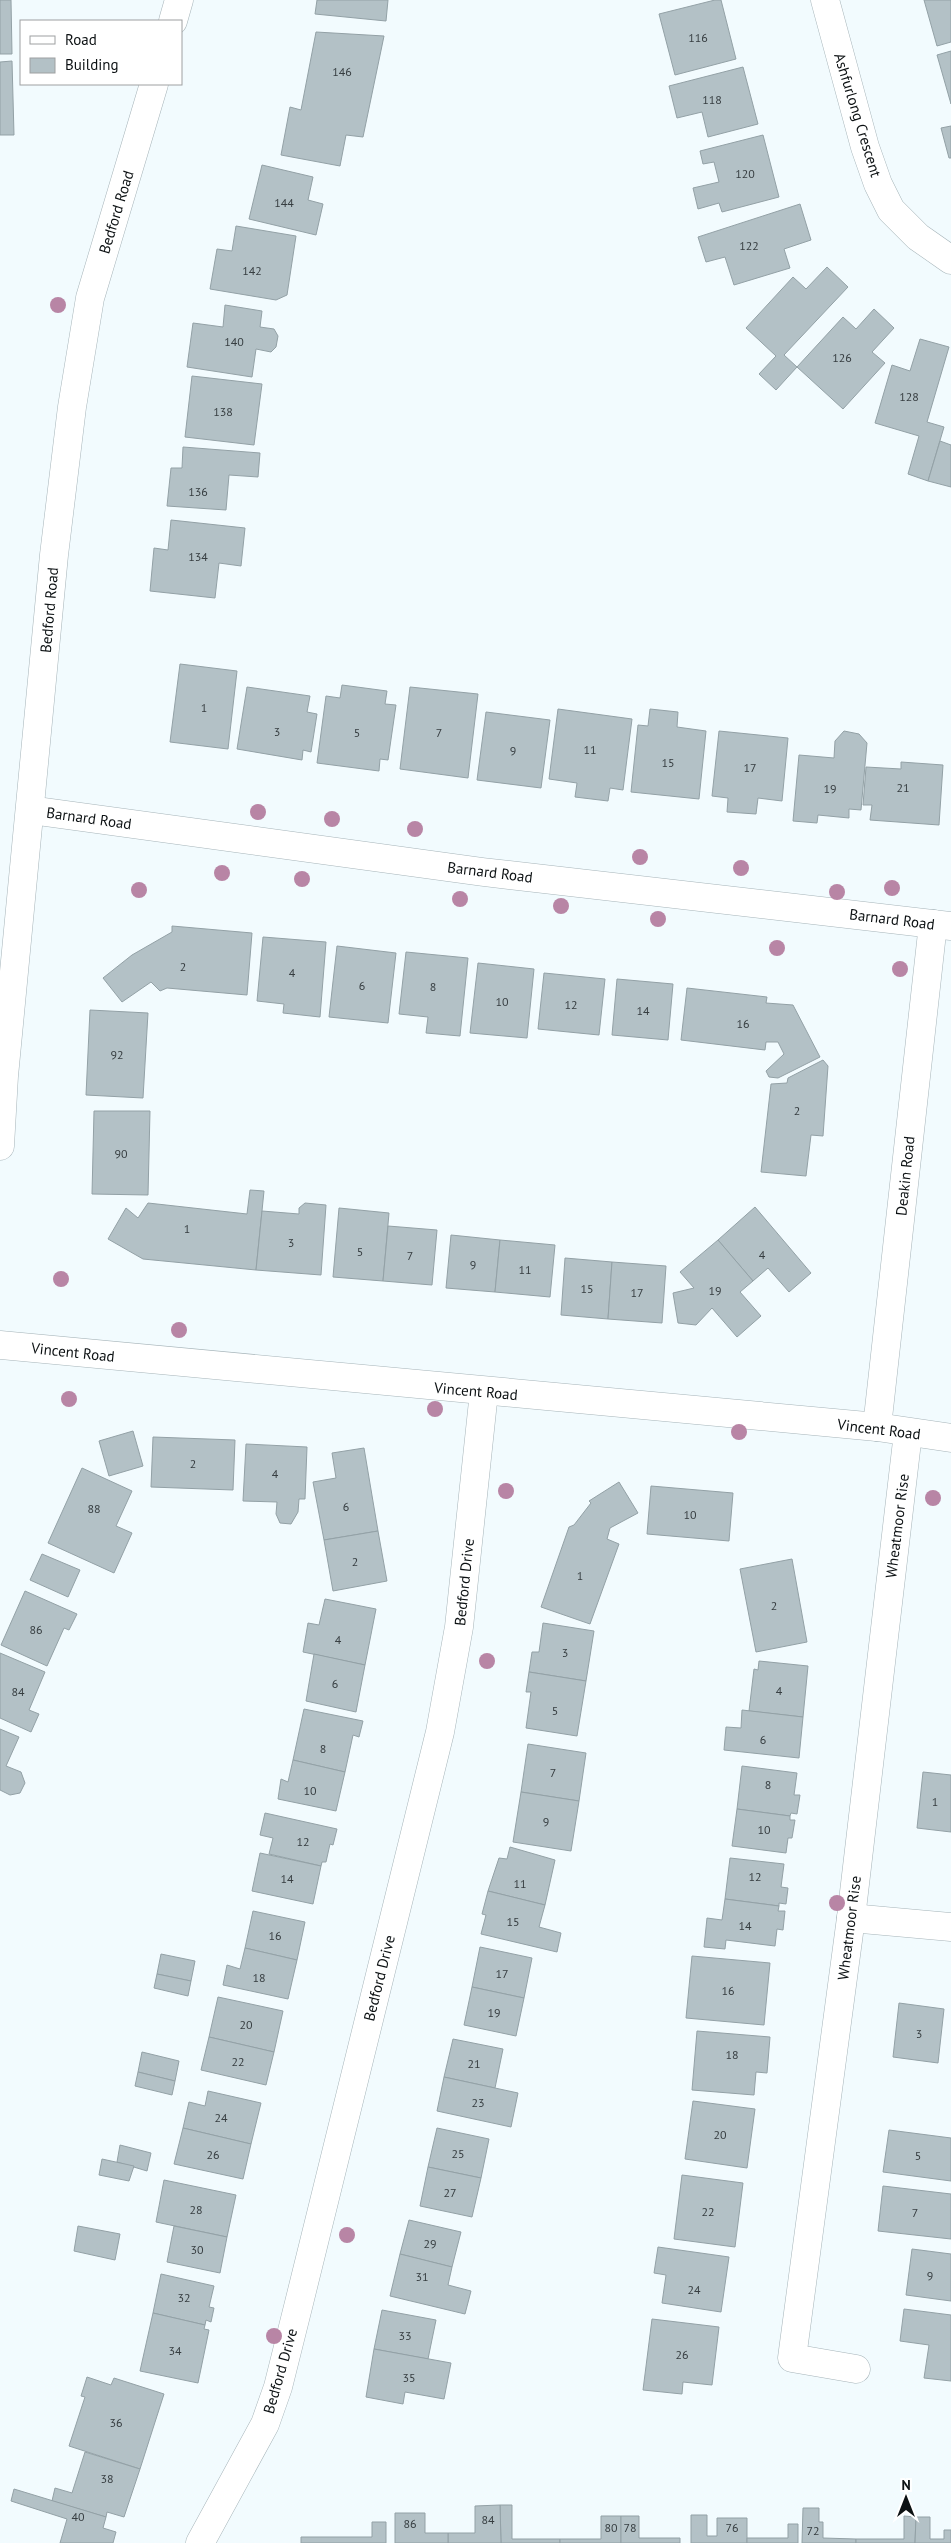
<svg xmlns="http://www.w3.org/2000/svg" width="951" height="2543" font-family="'PT Sans',sans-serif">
<rect width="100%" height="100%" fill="#f2fbfe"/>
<g fill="#b3c1c6" stroke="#93a1a6">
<path d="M0,0H11L12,54H0Z"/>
<path d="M317,0H388L386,21L315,14Z"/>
<path d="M715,0H721L736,59L675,75L659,14Z"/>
<path d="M924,0H951V42L937,46Z"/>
<path d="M316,32L384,36L363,137L346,135L340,166L281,155L290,107L301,110Z"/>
<path d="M951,51V104L937,55Z"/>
<path d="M12,61L14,135H0V62Z"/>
<path d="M743,67L758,124L708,137L702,112L677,118L669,86Z"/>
<path d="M951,126V158H949L941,128Z"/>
<path d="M763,135L779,197L722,212L719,203L698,209L693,188L719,182L714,162L703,164L700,151Z"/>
<path d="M262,165L313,177L308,200L323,204L316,235L249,219Z"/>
<path d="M800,204L811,240L784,249L790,268L734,285L725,257L706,262L698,237Z"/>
<path d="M236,226L296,236L287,295L276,300L210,289L217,249L232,251Z"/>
<path d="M827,267L848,287L784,355L797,367L776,390L759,374L776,356L746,328L793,277L806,289Z"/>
<path d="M225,305L262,311L260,327L274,329L278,336L276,347L271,352L256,349L252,377L187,367L193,323L223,327Z"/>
<path d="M874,309L894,328L872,352L885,363L843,409L797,367L843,317L856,329Z"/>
<path d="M920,339L949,347L927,422L944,427L928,481L908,474L919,436L875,423L892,365L910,371Z"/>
<path d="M192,376L262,384L254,445L185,437Z"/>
<path d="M940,441L951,445V487L928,481Z"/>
<path d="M183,447L260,453L258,477L229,475L226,510L167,506L171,468H182Z"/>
<path d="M171,520L245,528L241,566L219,563L215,598L150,591L154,548L168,550Z"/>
<path d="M180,664L237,671L228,749L170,742Z"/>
<path d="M342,685L387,691L385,704L396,705L388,760L380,759L379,771L317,763L326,696L340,698Z"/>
<path d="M247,687L310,696L307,712L317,714L311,752L303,750L302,760L237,749Z"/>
<path d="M410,687L478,694L468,778L400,769Z"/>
<path d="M558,709L632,719L623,790L610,788L608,801L575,797L577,783L549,779Z"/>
<path d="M650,709L678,712L677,727L706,731L699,799L631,792L638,725L648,726Z"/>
<path d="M486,712L550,720L541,788L477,780Z"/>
<path d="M719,731L788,738L782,801L758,798L756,814L727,812L728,798L712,796Z"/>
<path d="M844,731L859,734L867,743L861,810L849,809V818L818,815L817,823L793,821L799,755L834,758L835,741Z"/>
<path d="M901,762L943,765L939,825L870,820L872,805H863L866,767L901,769Z"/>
<path d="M172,926L252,933L247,995L167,988L160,991L151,982L122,1002L103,978L132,955L172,932Z"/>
<path d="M263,937L326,942L320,1017L283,1013L284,1004L257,1001Z"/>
<path d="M337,946L396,953L388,1023L329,1017Z"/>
<path d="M406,952L468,958L460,1036L426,1033L428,1017L399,1014Z"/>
<path d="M478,963L534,969L527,1038L470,1033Z"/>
<path d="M544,973L605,979L599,1035L538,1029Z"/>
<path d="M617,979L673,984L668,1040L612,1035Z"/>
<path d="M687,988L767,997L766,1003L793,1005L820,1057L778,1078L769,1077L766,1071L784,1054L778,1042H766L765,1050L681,1040Z"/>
<path d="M90,1010L148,1013L143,1098L86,1095Z"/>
<path d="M823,1060L828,1066L823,1136L811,1135L806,1176L761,1172L771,1084L787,1083L788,1078Z"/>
<path d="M94,1111H150L148,1195L92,1194Z"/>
<path d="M250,1190L264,1191L256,1270L143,1259L108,1239L126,1208L138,1218L148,1203L247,1214Z"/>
<path d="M305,1203L326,1205L321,1275L256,1270L262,1211L299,1214V1208Z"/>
<path d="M755,1207L811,1273L789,1292L768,1268L753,1281L718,1240Z"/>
<path d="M339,1208L389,1213L383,1281L333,1277Z"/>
<path d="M388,1226L437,1230L432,1285L383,1281Z"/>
<path d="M451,1235L500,1240L495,1292L446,1288Z"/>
<path d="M500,1240L555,1245L550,1297L495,1292Z"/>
<path d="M718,1240L753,1281L740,1292L761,1316L737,1337L712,1308L696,1325L678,1323L673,1293L694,1288L680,1272Z"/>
<path d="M565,1258L612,1262L608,1319L561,1315Z"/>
<path d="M612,1262L666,1266L662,1323L608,1319Z"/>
<path d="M133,1431L143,1466L109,1476L99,1441Z"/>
<path d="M153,1437L235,1440L233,1490L151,1487Z"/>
<path d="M246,1444L307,1447L305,1499H299L298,1512L291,1524L280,1523L276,1514L277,1502L243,1501Z"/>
<path d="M364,1448L378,1531L324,1540L313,1482L336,1478L332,1453Z"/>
<path d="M82,1468L132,1491L116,1526L132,1533L114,1573L48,1543Z"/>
<path d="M619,1482L638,1513L610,1528L607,1539L619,1544L590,1624L541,1607L569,1527L574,1525L591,1503L589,1501Z"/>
<path d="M651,1486L733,1493L729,1541L647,1534Z"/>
<path d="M378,1531L387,1581L333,1591L324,1540Z"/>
<path d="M42,1554L80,1570L68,1597L30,1580Z"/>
<path d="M792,1559L807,1642L756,1652L740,1569Z"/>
<path d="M25,1591L77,1614L69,1630L64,1628L47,1666L1,1645Z"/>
<path d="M325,1599L376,1609L365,1665L303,1652L308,1623L319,1625Z"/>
<path d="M543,1623L594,1631L586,1681L529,1672L532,1652H539Z"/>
<path d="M0,1653L45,1672L29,1710L39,1714L31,1732L0,1718Z"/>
<path d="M314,1654L365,1665L356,1712L306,1701Z"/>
<path d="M759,1661L808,1666L803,1717L749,1711L754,1669L758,1670Z"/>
<path d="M529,1672L586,1681L577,1736L526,1728L531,1692H526Z"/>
<path d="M304,1709L363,1721L359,1737L353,1735L345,1772L293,1760Z"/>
<path d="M742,1710L803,1717L799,1758L724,1750L726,1727L741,1728Z"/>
<path d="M0,1729L19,1737L6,1766L21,1772L25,1783L20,1793L10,1795L0,1790Z"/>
<path d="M528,1744L586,1753L579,1801L521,1792Z"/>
<path d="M293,1760L345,1772L336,1811L278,1799L281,1779L288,1782Z"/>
<path d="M742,1766L797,1773L794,1795H800L797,1814L791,1813L790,1816L737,1809Z"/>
<path d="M923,1772L951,1775V1832L917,1828Z"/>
<path d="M521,1792L579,1801L571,1851L513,1842Z"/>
<path d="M737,1809L790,1816V1820H795L792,1838H788L786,1853L732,1846Z"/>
<path d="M265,1813L337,1829L333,1845L330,1844L326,1862H322L321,1866L269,1854L273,1838L260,1835Z"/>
<path d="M510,1847L555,1860L545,1905L488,1891L499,1858L507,1859Z"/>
<path d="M260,1853L321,1866L313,1904L252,1891Z"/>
<path d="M730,1858L784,1864L781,1887L788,1888L786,1904L779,1903V1906L725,1899Z"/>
<path d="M488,1891L545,1905L539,1927L561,1933L557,1952L481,1934L486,1915L482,1914Z"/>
<path d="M725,1899L779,1906L778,1911H785L783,1930L777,1929L775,1946L726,1940L725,1949L704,1947L707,1918L722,1920Z"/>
<path d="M253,1911L305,1922L297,1960L245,1948Z"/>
<path d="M480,1947L532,1958L524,1998L472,1987Z"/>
<path d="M245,1948L297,1960L288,1999L223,1985L227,1965L240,1969Z"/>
<path d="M161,1954L195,1961L191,1981L157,1974Z"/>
<path d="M692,1956L770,1963L764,2025L686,2018Z"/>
<path d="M157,1974L191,1981L188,1996L154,1988Z"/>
<path d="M472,1987L524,1998L516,2036L464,2025Z"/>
<path d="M218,1997L283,2011L274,2052L209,2037Z"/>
<path d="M899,2003L944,2009L938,2063L893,2057Z"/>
<path d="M697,2031L770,2037L767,2073L756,2072L754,2095L692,2090Z"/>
<path d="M209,2037L274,2052L266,2085L201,2070Z"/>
<path d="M453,2039L503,2049L495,2088L444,2077Z"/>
<path d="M142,2052L179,2061L175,2081L138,2072Z"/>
<path d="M138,2072L175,2081L172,2095L135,2086Z"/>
<path d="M444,2077L518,2093L511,2127L437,2111Z"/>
<path d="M208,2091L261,2103L251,2144L183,2128L189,2102L205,2106Z"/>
<path d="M693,2101L755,2109L747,2168L685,2159Z"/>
<path d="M183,2128L251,2144L243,2179L174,2164Z"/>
<path d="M437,2128L489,2139L481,2178L428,2167Z"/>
<path d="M889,2130L951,2138V2181L883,2172Z"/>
<path d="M120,2145L151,2153L147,2171L117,2162Z"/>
<path d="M102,2159L134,2166L129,2181L99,2175Z"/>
<path d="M428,2167L481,2178L472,2217L420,2206Z"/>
<path d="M682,2175L743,2183L735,2247L674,2239Z"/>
<path d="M164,2180L236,2195L227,2237L156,2222Z"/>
<path d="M883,2186L951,2194V2239L878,2231Z"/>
<path d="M409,2220L461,2232L452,2267L400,2254Z"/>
<path d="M78,2226L120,2234L115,2260L74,2251Z"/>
<path d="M174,2226L227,2237L220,2273L167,2262Z"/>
<path d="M658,2247L729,2257L721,2312L662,2303L666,2275L654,2273Z"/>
<path d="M912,2249L951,2254V2301L906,2295Z"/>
<path d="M400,2254L452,2267L448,2285L471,2291L465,2314L390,2296Z"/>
<path d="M161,2274L214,2286L209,2307L214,2308L211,2322L206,2320L205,2325L153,2313Z"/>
<path d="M904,2309L951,2315V2381L924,2378L929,2345L900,2341Z"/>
<path d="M382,2310L436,2320L428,2359L374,2349Z"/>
<path d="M153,2313L205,2325L204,2329L209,2330L198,2383L140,2371Z"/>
<path d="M652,2319L719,2327L712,2385L683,2382L682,2394L643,2390Z"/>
<path d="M374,2349L451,2363L444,2399L405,2392L403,2404L366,2397Z"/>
<path d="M87,2377L111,2385L114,2378L164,2394L140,2469L69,2446L85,2397L81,2396Z"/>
<path d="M85,2452L140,2469L124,2517L107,2512L106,2517L52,2501L55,2488L72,2493Z"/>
<path d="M14,2489L106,2517L103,2528L116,2532L113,2543H60L67,2519L11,2501Z"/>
<path d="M500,2505H512V2539H560V2543H501Z"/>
<path d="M500,2505L501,2543H448V2533H475V2506Z"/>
<path d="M803,2508H819V2522H823V2538L856,2539V2543H802Z"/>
<path d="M395,2513H425V2533H448V2543H395Z"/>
<path d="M691,2515H707V2536H717V2518H747V2543H691Z"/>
<path d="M601,2516H621V2543H560V2539H601Z"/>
<path d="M621,2516H639V2538H680V2543H621Z"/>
<path d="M904,2516L916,2517L915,2543H856V2539H904Z"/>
<path d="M916,2517H930V2539H944V2530H951V2543H915Z"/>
<path d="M372,2522H386V2543H301V2537H372Z"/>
<path d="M788,2524H798V2543H747V2538H788Z"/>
</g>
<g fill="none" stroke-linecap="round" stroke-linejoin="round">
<defs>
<g id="street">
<path d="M825,0L865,147L878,184L891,210L918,237L951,260"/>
<path d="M173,21L179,0"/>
<path d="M30,810L483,872L951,926"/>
<path d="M0,1146L4,1076L54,555L72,407L90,298L154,84"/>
<path d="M0,1345L877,1427L951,1438"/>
<path d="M877,1427L933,924"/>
<path d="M851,1918L951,1927"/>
<path d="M856,2369L792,2358L851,1918L908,1433"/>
<path d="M200,2543L265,2424L278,2387L299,2303L440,1732L459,1627L484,1392"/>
</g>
</defs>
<use href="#street" stroke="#a6b4b9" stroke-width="29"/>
<use href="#street" stroke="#fff" stroke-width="28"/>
</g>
<g fill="#b885a5">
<circle cx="58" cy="305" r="8"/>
<circle cx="258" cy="812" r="8"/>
<circle cx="332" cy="819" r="8"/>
<circle cx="415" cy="829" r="8"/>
<circle cx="640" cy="857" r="8"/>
<circle cx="741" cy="868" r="8"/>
<circle cx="222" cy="873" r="8"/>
<circle cx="302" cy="879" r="8"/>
<circle cx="892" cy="888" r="8"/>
<circle cx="139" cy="890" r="8"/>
<circle cx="837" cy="892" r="8"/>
<circle cx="460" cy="899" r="8"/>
<circle cx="561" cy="906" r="8"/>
<circle cx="658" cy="919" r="8"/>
<circle cx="777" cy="948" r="8"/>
<circle cx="900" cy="969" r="8"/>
<circle cx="61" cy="1279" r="8"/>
<circle cx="179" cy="1330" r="8"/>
<circle cx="69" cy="1399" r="8"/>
<circle cx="435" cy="1409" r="8"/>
<circle cx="739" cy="1432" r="8"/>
<circle cx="506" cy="1491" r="8"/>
<circle cx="933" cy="1498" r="8"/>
<circle cx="487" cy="1661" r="8"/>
<circle cx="837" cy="1903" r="8"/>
<circle cx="347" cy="2235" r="8"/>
<circle cx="274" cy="2336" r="8"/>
</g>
<g text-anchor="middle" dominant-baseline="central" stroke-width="4" stroke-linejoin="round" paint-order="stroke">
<g font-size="12" fill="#363d40">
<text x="698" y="37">116</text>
<text x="342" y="71">146</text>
<text x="712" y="99">118</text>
<text x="745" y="173">120</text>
<text x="284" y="202">144</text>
<text x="749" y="245">122</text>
<text x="252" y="270">142</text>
<text x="234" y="341">140</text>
<text x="842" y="357">126</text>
<text x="909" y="396">128</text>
<text x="223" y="411">138</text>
<text x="198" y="491">136</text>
<text x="198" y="556">134</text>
<text x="204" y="707">1</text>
<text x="277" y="731">3</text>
<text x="357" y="732">5</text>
<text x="439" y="732">7</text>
<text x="590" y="749">11</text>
<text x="513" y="750">9</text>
<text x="668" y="762">15</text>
<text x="750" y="767">17</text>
<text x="903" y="787">21</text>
<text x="830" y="788">19</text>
<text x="183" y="966">2</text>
<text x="292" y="972">4</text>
<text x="362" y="985">6</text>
<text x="433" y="986">8</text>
<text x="502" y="1001">10</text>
<text x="571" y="1004">12</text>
<text x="643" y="1010">14</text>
<text x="743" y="1023">16</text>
<text x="117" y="1054">92</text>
<text x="797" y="1110">2</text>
<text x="121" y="1153">90</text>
<text x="187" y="1228">1</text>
<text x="291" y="1242">3</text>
<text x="360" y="1251">5</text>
<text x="762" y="1254">4</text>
<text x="410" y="1255">7</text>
<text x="473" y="1264">9</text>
<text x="525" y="1269">11</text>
<text x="587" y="1288">15</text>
<text x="715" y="1290">19</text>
<text x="637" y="1292">17</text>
<text x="193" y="1463">2</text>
<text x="275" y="1473">4</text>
<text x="346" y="1506">6</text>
<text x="94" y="1508">88</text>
<text x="690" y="1514">10</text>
<text x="355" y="1561">2</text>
<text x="580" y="1575">1</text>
<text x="774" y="1605">2</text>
<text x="36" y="1629">86</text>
<text x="338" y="1639">4</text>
<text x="565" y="1652">3</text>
<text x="335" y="1683">6</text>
<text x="779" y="1690">4</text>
<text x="18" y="1691">84</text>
<text x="555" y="1710">5</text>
<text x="763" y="1739">6</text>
<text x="323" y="1748">8</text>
<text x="553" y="1772">7</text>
<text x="768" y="1784">8</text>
<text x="310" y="1790">10</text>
<text x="935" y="1801">1</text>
<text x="546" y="1821">9</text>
<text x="764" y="1829">10</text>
<text x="303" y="1841">12</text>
<text x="755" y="1876">12</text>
<text x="287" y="1878">14</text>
<text x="520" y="1883">11</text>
<text x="513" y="1921">15</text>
<text x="745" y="1925">14</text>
<text x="275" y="1935">16</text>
<text x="502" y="1973">17</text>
<text x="259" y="1977">18</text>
<text x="728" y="1990">16</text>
<text x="494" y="2012">19</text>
<text x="246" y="2024">20</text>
<text x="919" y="2033">3</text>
<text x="732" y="2054">18</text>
<text x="238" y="2061">22</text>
<text x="474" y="2063">21</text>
<text x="478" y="2102">23</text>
<text x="221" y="2117">24</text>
<text x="720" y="2134">20</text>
<text x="458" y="2153">25</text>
<text x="213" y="2154">26</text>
<text x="918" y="2155">5</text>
<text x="450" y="2192">27</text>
<text x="196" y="2209">28</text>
<text x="708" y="2211">22</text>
<text x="915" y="2212">7</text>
<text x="430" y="2243">29</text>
<text x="197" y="2249">30</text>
<text x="930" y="2275">9</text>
<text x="422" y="2276">31</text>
<text x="694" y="2289">24</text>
<text x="184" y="2297">32</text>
<text x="405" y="2335">33</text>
<text x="175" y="2350">34</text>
<text x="682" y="2354">26</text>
<text x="409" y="2377">35</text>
<text x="116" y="2422">36</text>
<text x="107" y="2478">38</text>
<text x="78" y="2516">40</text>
<text x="488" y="2519">84</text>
<text x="410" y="2523">86</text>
<text x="611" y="2527">80</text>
<text x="630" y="2527">78</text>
<text x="732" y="2527">76</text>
<text x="813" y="2530">72</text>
</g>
<g font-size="15" fill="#0c1113" stroke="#fff">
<text transform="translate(858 115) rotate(73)">Ashfurlong Crescent</text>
<text transform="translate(116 212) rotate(-73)">Bedford Road</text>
<text transform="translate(49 610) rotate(-85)">Bedford Road</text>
<text transform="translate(89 818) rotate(8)">Barnard Road</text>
<text transform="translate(490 872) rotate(7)">Barnard Road</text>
<text transform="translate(892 919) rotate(7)">Barnard Road</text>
<text transform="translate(905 1176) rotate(-84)">Deakin Road</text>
<text transform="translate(73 1352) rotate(6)">Vincent Road</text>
<text transform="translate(476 1391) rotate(5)">Vincent Road</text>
<text transform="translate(879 1429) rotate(7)">Vincent Road</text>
<text transform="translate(897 1526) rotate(-83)">Wheatmoor Rise</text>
<text transform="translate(464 1582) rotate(-84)">Bedford Drive</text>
<text transform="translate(849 1928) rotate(-83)">Wheatmoor Rise</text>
<text transform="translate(379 1978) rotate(-76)">Bedford Drive</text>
<text transform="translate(280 2371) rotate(-74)">Bedford Drive</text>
</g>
</g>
<rect x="20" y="20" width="162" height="65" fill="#ffffff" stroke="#9ea0a1"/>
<rect x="30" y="36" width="25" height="8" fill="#ffffff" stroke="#9ea0a1"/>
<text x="65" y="45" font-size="15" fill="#0c1113">Road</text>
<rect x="30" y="58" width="25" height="15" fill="#b3c1c6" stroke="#9ea0a1"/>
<text x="65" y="70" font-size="15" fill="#0c1113">Building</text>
<g transform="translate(906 2498)" stroke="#ffffff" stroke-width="4" paint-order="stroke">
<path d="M0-4L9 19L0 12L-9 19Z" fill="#0c1113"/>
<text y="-8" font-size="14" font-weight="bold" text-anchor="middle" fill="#0c1113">N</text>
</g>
</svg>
